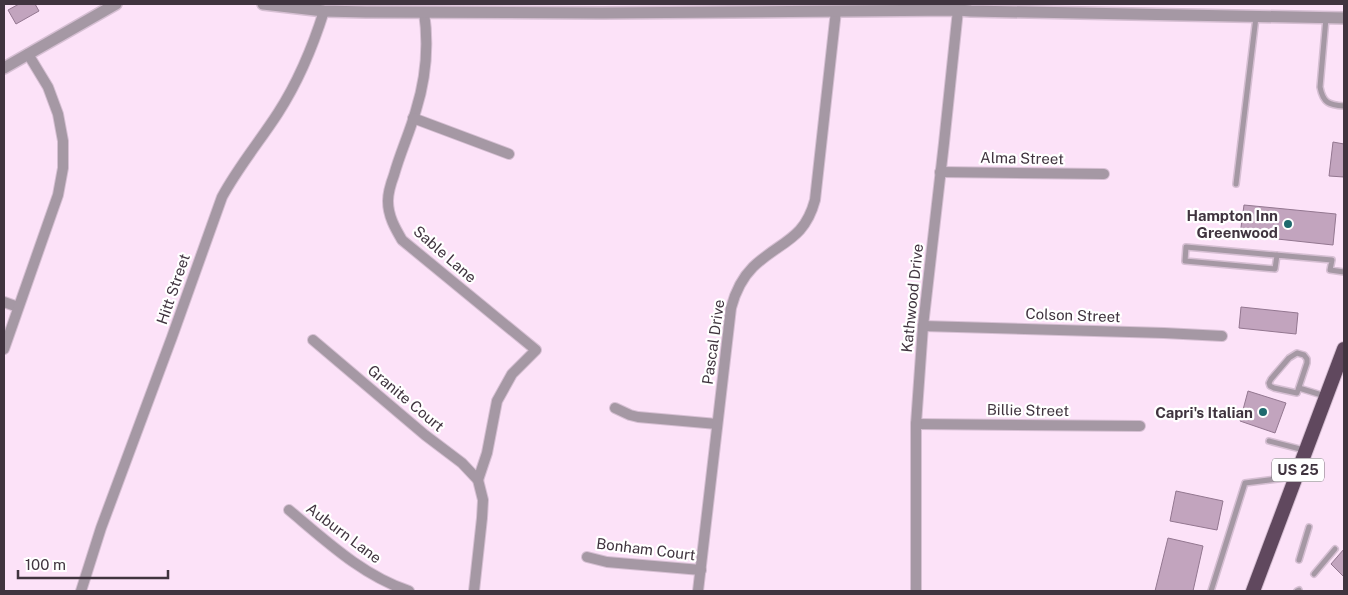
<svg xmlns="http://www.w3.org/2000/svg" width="1348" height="595" font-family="'Public Sans',sans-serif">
<rect width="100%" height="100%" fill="#fce2f8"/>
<g fill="#c2a4be" stroke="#937790">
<path d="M19,4H35L39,11L16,24L8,10Z"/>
<path d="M1333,142L1344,144V177L1329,176Z"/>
<path d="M1244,205L1336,214L1333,245L1240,235Z"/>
<path d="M1241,307L1298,313L1296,334L1239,328Z"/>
<path d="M1248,391L1286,403L1275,433L1240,421Z"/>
<path d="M1176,491L1223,501L1217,530L1170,521Z"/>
<path d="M1168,538L1203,546L1193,591H1155Z"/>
<path d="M1344,549V577L1331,564Z"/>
</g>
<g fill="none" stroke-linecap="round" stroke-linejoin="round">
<defs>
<g id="service">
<path d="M1326,18L1320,87C1323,103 1329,105 1344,106"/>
<path d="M1236,184L1256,17"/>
<path d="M1277,255L1275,269L1185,261L1186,247L1332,260L1330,270L1344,272"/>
<path d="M1297,353L1304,355L1307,359V363L1297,393L1274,388L1270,386L1269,383L1271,379L1289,358Z"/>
<path d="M1299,388L1325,396"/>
<path d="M1269,441L1304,450"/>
<path d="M1299,560L1309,527"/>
<path d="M1314,574L1335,549"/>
<path d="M1211,591L1245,483L1293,477"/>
<path d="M1297,591L1299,590"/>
</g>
<g id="minor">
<path d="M424,12C429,46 426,78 416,110C410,132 400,153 394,175C391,183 388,192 388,201C388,216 395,228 402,240L536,350L512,374L497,401L487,453L478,480"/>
<path d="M413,118L509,154"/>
<path d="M940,172L1104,174"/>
<path d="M4,302L18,307"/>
<path d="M923,326L1164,333L1222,336"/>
<path d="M313,340L425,435L462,463L478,480L483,500L482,518L474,591"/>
<path d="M4,349L58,195L63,168V141L58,114L48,87L28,54"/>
<path d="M615,408L630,415L638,417L717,424"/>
<path d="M916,424L1140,426"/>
<path d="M289,510C326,541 363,576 409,591"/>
<path d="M587,557L607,562L701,570"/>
<path d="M81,591L101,528L172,337L222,197C238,167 260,141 278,113C298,82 313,46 324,11"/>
<path d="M698,591L731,308C735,293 742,278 753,267C780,241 804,241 815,200L836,11"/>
<path d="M916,591V424L923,326L944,143L958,10"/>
</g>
<g id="tertiary">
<path d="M263,4L324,11L366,12L602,13L958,10L971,11L1344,18"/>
<path d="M4,68L116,4"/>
</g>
<path id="trunk" d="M1253,591L1344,349"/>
</defs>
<use href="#service" stroke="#d6bfd3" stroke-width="8"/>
<use href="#minor" stroke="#d6bfd3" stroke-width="12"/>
<use href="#tertiary" stroke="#d6bfd3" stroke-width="14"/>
<use href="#trunk" stroke="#d6bfd3" stroke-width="16"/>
<use href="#service" stroke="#a598a4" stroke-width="5"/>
<use href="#minor" stroke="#a598a4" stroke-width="10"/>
<use href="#tertiary" stroke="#a598a4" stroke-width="11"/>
<use href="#trunk" stroke="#60485e" stroke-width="14"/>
</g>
<g fill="#1e6a6e" stroke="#fff" stroke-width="2">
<circle cx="1288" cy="224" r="5"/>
<circle cx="1263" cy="412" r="5"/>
</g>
<g text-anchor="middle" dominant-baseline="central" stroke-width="4.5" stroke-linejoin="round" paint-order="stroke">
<rect fill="#fff" stroke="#797179" stroke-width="1" x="1272" y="458.5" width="52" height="23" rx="4"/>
<g font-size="14" font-weight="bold" fill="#40343f">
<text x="1298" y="470">US 25</text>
</g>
<g font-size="15" fill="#40343f" stroke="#fff">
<text transform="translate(1022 158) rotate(1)">Alma Street</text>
<text transform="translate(445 254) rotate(41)">Sable Lane</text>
<text transform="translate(173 289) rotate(-71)">Hitt Street</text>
<text transform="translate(912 298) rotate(-84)">Kathwood Drive</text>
<text transform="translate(1073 315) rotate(2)">Colson Street</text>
<text transform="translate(713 342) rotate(-82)">Pascal Drive</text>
<text transform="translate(406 398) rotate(40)">Granite Court</text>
<text transform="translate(1028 410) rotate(1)">Billie Street</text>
<text transform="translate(344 533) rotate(37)">Auburn Lane</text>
<text transform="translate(646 549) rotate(7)">Bonham Court</text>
</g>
<g font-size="15" font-weight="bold" fill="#40343f" stroke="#fff" text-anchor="end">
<text x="1278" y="215">Hampton Inn<tspan x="1278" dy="17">Greenwood</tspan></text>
<text x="1253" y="412">Capri's Italian</text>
</g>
</g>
<rect width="1348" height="595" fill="none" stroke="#40343f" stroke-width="10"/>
<path d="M18 570v8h150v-8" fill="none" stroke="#40343f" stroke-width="2.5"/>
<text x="25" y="570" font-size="15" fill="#40343f" stroke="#ffffff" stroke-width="4" paint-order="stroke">100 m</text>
</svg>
